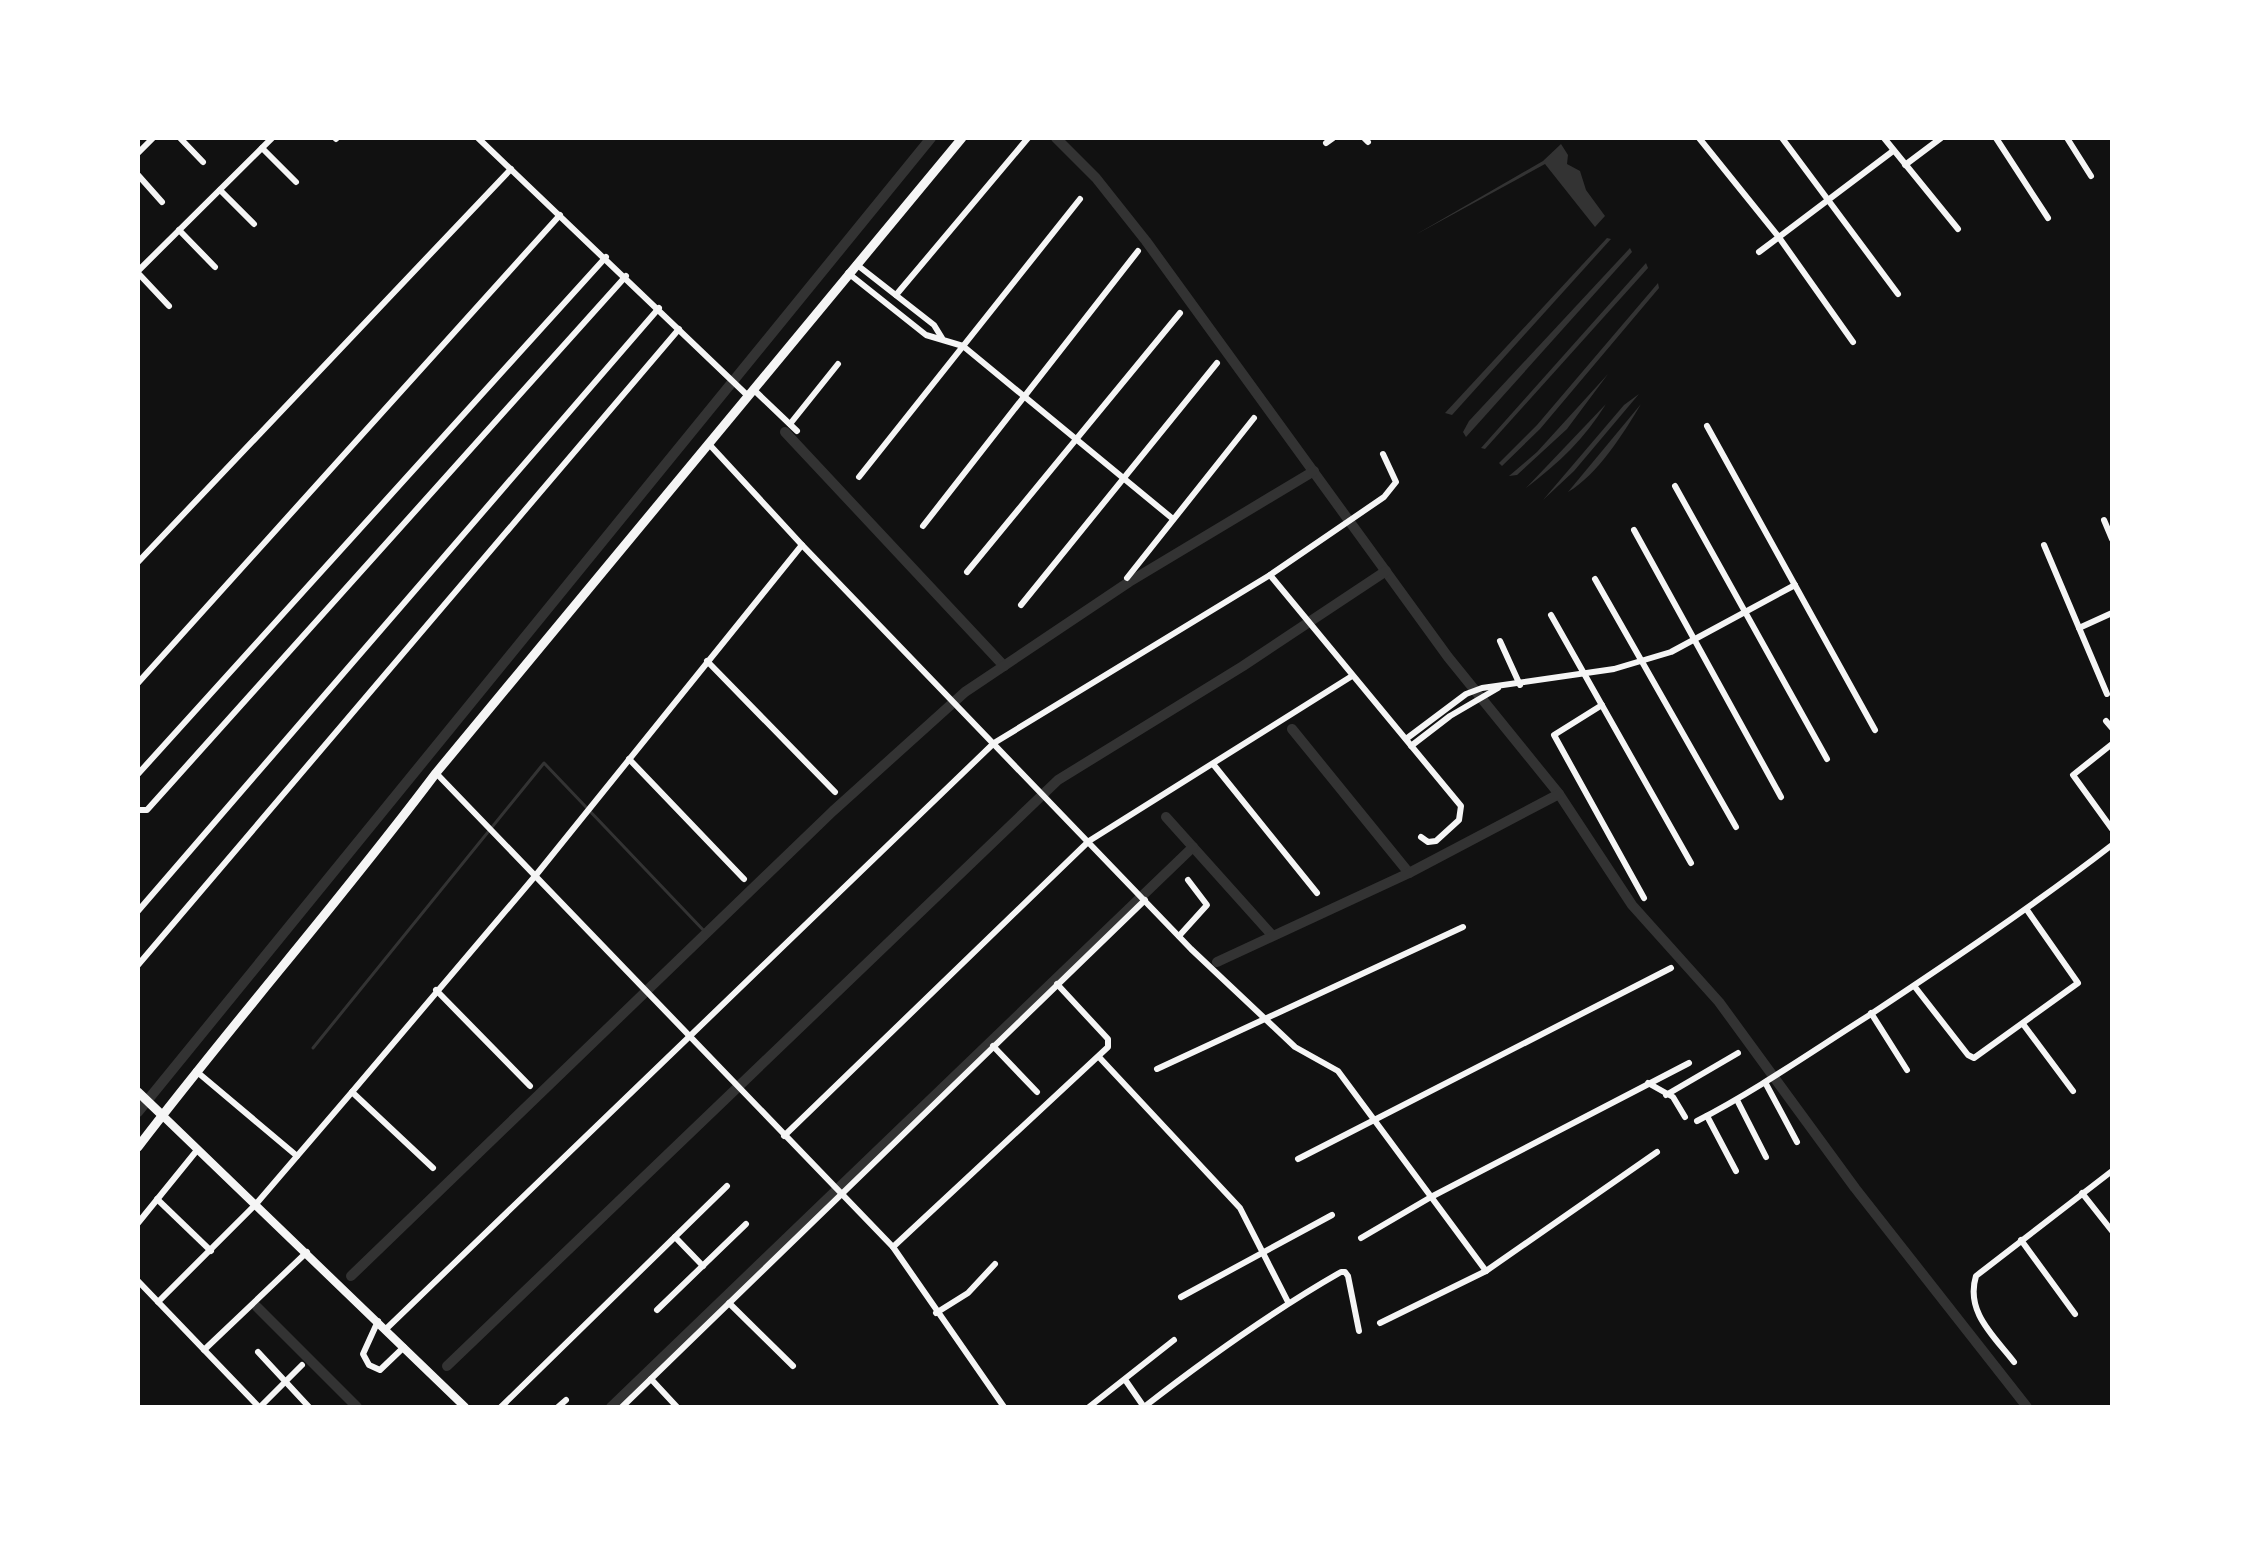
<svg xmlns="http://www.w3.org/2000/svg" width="2250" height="1545" font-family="Karla,sans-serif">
<rect width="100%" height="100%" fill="#111"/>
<g fill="#333">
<path d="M1561,144L1568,155L1567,164L1580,171L1586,190L1605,216L1595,227L1545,164L1415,235L1543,161Z"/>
<path d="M1607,238L1611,239L1452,415L1445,413Z"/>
<path d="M1630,248L1632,252L1466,437L1463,432L1469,421Z"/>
<path d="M1646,263L1648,268L1485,449L1481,448Z"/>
<path d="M1658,283L1659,288L1540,429L1502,466L1499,463L1537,425Z"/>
<path d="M1608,374L1567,429L1517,475L1509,476L1537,452Z"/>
<path d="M1639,394L1574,471L1543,500L1624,405Z"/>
<path d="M1606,404C1585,438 1559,463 1526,488Z"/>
<path d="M1641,404C1623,434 1598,474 1568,492Z"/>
</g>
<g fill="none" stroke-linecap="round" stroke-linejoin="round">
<path stroke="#333" stroke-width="3" d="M313,1048L544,763L707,934"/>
<g stroke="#333" stroke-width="10">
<path d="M1056,138L1096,178L1146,241L1448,657L1559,794L1632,905L1719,1002L1855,1188L2027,1407"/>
<path d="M785,432L1004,666"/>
<path d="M1292,729L1409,873"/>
<path d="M1166,817L1271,934"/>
<path d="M1217,962L1409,873L1559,794"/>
<path d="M138,1112L931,138"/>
<path d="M351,1276L833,811L965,692L1129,582L1314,471"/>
<path d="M257,1307L357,1407"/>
<path d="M447,1366L1058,780L1243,666L1386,571"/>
<path d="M611,1407L1193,847"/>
</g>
<g stroke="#f5f5f5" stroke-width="6">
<path d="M180,138L203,162"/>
<path d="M335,138L336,139"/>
<path d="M478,138L747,395"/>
<path d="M1364,138L1368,142"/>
<path d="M1699,138L1778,236L1853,342"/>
<path d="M1782,138L1898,294"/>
<path d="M1884,138L1958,229"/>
<path d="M1996,138L2048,218"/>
<path d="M2067,138L2091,176"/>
<path d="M1326,143L1333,138"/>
<path d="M262,148L296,182"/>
<path d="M138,153L153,138"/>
<path d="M1905,165L1941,138"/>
<path d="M138,175L162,202"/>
<path d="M220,190L254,224"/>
<path d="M179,230L215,267"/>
<path d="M1759,252L1893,151"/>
<path d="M856,264L934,325L942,338"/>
<path d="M138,271L272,138"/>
<path d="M138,273L169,306"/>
<path d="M848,273L926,335L963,346L1173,519"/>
<path d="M896,295L1028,138"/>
<path d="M753,389L797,431"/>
<path d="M790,424L838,364"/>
<path d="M1707,426L1875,730"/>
<path d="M708,443L802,545L1191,949L1295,1047L1338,1071L1486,1271"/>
<path d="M859,477L1080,199"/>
<path d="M1675,486L1827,759"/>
<path d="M2104,520L2112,539"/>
<path d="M923,526L1138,251"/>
<path d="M1634,530L1781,797"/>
<path d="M2044,545L2107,694"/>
<path d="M138,562L511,169"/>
<path d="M967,572L1180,313"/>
<path d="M1270,575L1461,806L1459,820L1436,841L1428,842L1421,837"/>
<path d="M1127,578L1254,418"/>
<path d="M1595,579L1736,827"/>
<path d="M1021,605L1217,363"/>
<path d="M1551,615L1691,863"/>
<path d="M2079,628L2112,613"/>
<path d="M1500,641L1520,685"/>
<path d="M707,661L835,792"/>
<path d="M138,683L560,215"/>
<path d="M1602,705L1554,735L1644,898"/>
<path d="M2106,721L2112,728"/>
<path d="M1406,739L1466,694L1482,688L1614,669L1671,652L1795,585"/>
<path d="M2112,744L2073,775L2112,829"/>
<path d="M1411,746L1450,716L1498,688"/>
<path d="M629,759L744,879"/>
<path d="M1213,764L1317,893"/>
<path d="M436,773L893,1247L1004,1407"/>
<path d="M138,774L606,257"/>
<path d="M138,810H147L626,276"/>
<path d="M138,911L659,308"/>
<path d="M1179,936L1207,905L1188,880"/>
<path d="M138,965L679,329"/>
<path d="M1915,987L1968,1055L1974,1058L2078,983L2027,910"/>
<path d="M436,990L530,1086"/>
<path d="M1871,1013L1907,1070"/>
<path d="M2023,1024L2073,1091"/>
<path d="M993,1046L1037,1092"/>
<path d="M1099,1057L1240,1208L1288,1302"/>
<path d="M1157,1069L1463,927"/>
<path d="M196,1071L297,1156"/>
<path d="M1648,1083L1673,1097L1685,1117"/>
<path d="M1766,1084L1797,1142"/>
<path d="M352,1092L433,1168"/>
<path d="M1666,1095L1738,1053"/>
<path d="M1737,1100L1766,1157"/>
<path d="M1707,1116L1736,1171"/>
<path d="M1697,1121C1757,1090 1811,1052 1868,1016C1951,961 2033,906 2112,845"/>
<path d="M784,1136L1089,841L1352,676"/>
<path d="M1298,1159L1671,968"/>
<path d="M2082,1193L2112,1231"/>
<path d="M157,1199L211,1251"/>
<path d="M138,1223L198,1149"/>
<path d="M675,1237L703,1266"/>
<path d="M1361,1238L1431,1197L1689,1063"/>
<path d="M2021,1240L2075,1314"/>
<path d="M893,1247L1108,1047V1039L1057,984"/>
<path d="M138,1281L259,1407"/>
<path d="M1181,1297L1332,1215"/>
<path d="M158,1302L256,1204L352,1092L536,875L802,545"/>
<path d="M729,1303L793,1366"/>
<path d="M657,1310L746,1224"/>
<path d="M936,1313L968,1293L995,1264"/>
<path d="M378,1321L363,1354L369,1365L380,1370L404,1347"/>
<path d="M1380,1323L1486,1271L1657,1152"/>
<path d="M386,1329L994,743L1270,575L1384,497L1396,482L1383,454"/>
<path d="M204,1350L307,1252"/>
<path d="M258,1352L309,1407"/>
<path d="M2014,1362C1994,1336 1965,1312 1976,1276L2112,1171"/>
<path d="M651,1379L677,1407"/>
<path d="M1126,1381L1144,1407"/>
<path d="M260,1407L302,1365"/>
<path d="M501,1407L727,1186"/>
<path d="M558,1407L566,1400"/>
<path d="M622,1407L1145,900"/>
<path d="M1089,1407L1174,1340"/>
<path d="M1144,1407C1207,1358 1271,1312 1341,1272H1345L1348,1276L1359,1331"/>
</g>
<path stroke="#f5f5f5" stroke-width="8" d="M162,1115L465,1407"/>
<g stroke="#f5f5f5" stroke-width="9">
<path d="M138,1092L162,1115"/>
<path d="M138,1147C235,1020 340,901 436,773L962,138"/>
</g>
</g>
<rect width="2250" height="1545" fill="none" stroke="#ffffff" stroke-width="280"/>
</svg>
